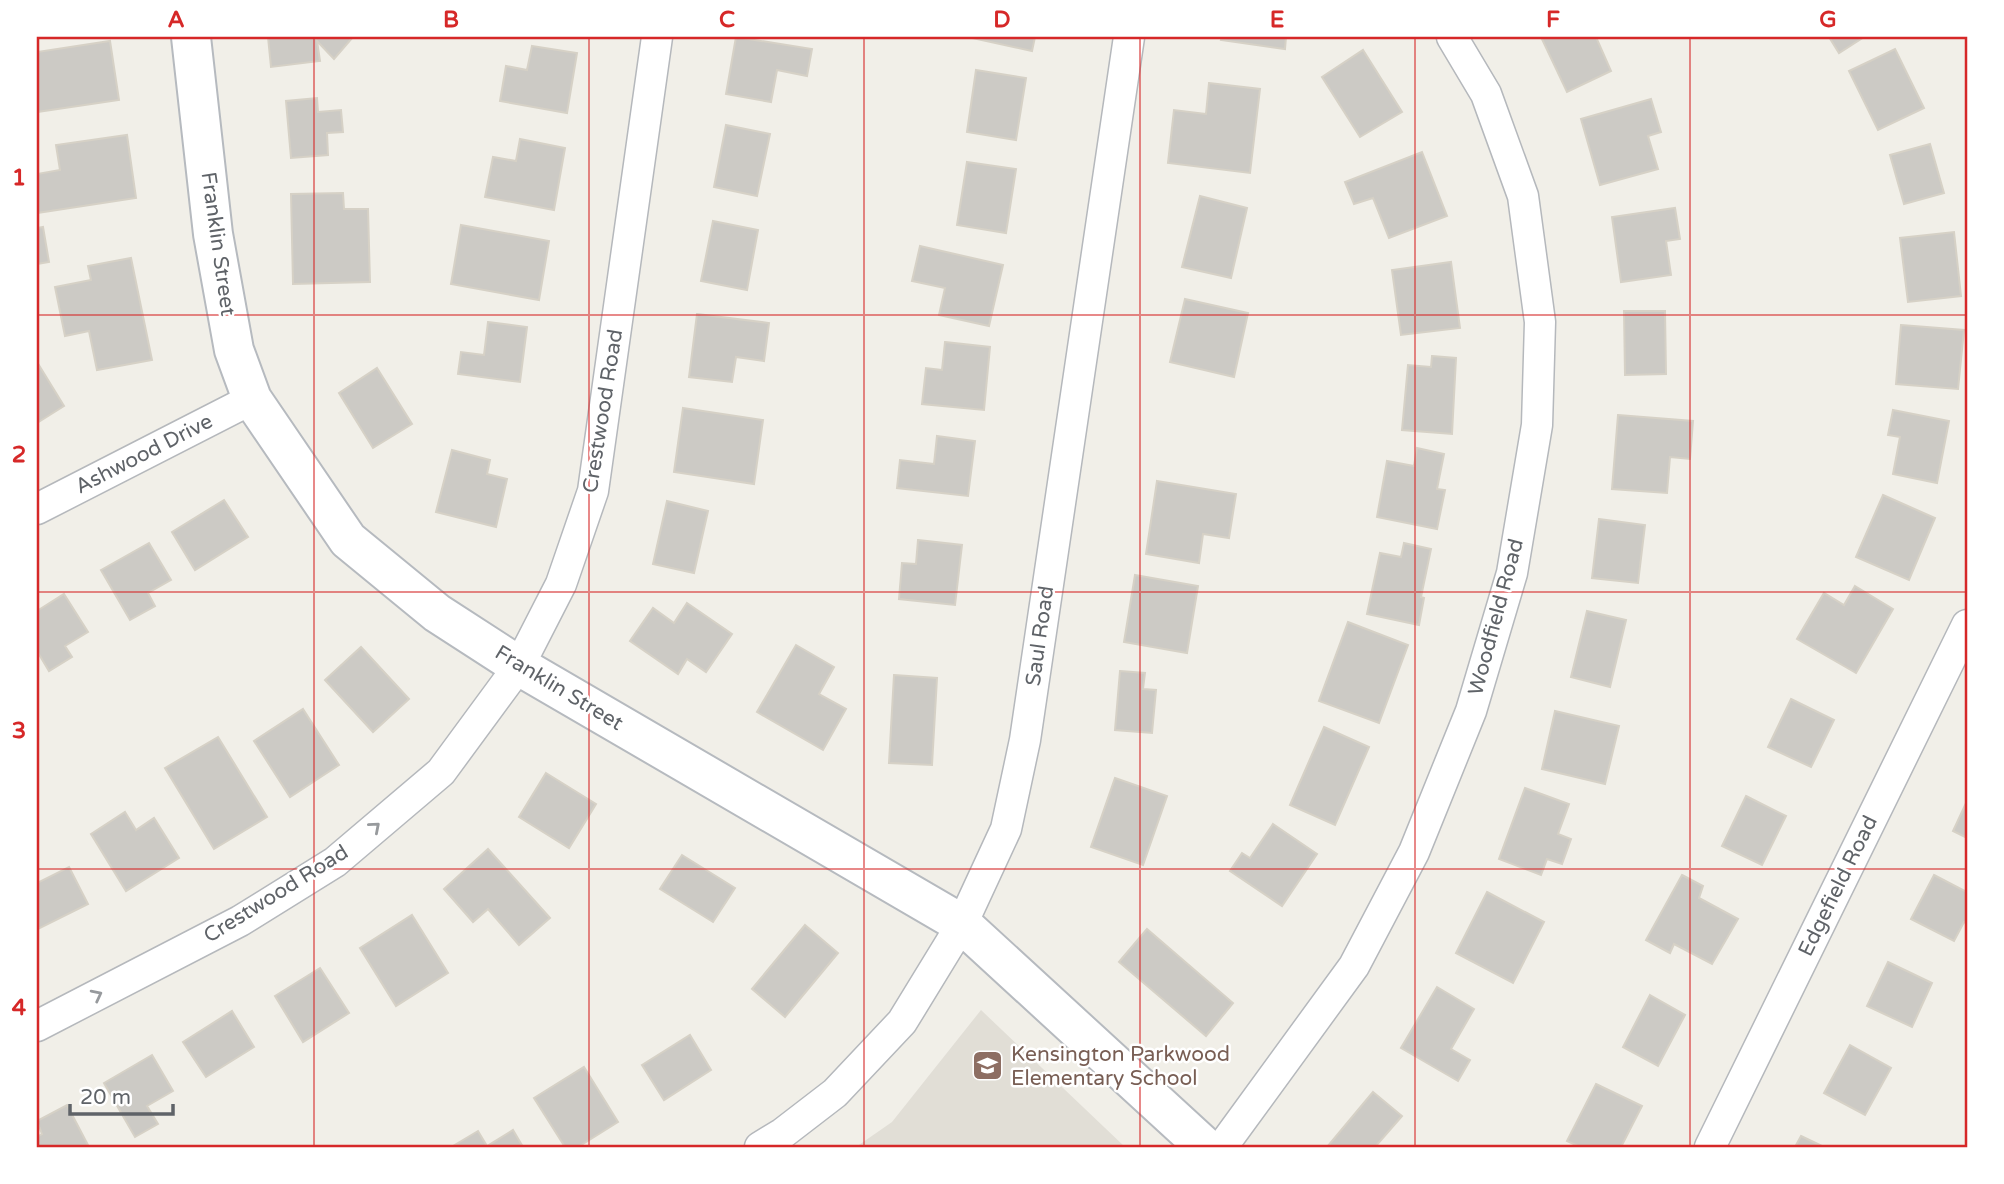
<svg xmlns="http://www.w3.org/2000/svg" width="2004" height="1184" font-family="'Varela Round',sans-serif">
<rect width="100%" height="100%" fill="#f1efe8"/>
<path fill="#e1ded6" d="M981,1010L1125,1147H856L892,1122Z"/>
<g fill="#cccac5" stroke="#d6d1c6" stroke-width="2">
<path d="M268,37H353L334,59L317,41L320,61L271,67Z"/>
<path d="M736,37L812,49L807,76L777,70L771,102L726,94Z"/>
<path d="M968,37H1035L1032,51Z"/>
<path d="M1222,37H1286L1285,49L1221,40Z"/>
<path d="M1541,37H1596L1611,71L1567,92Z"/>
<path d="M1829,37H1864L1839,53Z"/>
<path d="M110,41L119,100L37,112V52Z"/>
<path d="M532,46L577,53L567,113L500,101L506,66L527,70Z"/>
<path d="M1895,49L1924,108L1878,130L1849,71Z"/>
<path d="M1363,50L1402,112L1360,137L1322,77Z"/>
<path d="M976,70L1026,78L1016,140L967,132Z"/>
<path d="M1209,83L1260,89L1250,173L1168,163L1174,110L1206,114Z"/>
<path d="M317,98L318,112L341,110L343,132L327,133L328,155L291,158L286,101Z"/>
<path d="M1651,99L1661,132L1648,136L1658,169L1600,185L1581,119Z"/>
<path d="M726,125L770,134L757,196L714,187Z"/>
<path d="M127,135L136,198L37,213V174L60,170L56,145Z"/>
<path d="M520,139L565,148L554,210L485,197L493,157L516,161Z"/>
<path d="M1930,144L1944,193L1904,204L1890,155Z"/>
<path d="M1422,152L1447,216L1389,238L1373,198L1354,204L1345,182Z"/>
<path d="M967,162L1016,169L1006,233L957,225Z"/>
<path d="M343,193L344,209H368L370,282L293,284L291,194Z"/>
<path d="M1200,196L1247,208L1231,278L1182,267Z"/>
<path d="M1675,208L1680,239L1666,241L1671,275L1621,282L1612,217Z"/>
<path d="M713,221L758,230L747,290L701,281Z"/>
<path d="M461,225L549,241L539,300L451,284Z"/>
<path d="M43,227L49,262L37,264V228Z"/>
<path d="M1954,232L1961,296L1908,302L1900,238Z"/>
<path d="M920,246L1003,265L989,326L939,315L945,288L912,281Z"/>
<path d="M131,258L152,360L97,370L89,331L65,336L55,287L91,280L88,266Z"/>
<path d="M1451,262L1460,328L1401,335L1392,270Z"/>
<path d="M1185,299L1248,313L1234,377L1170,362Z"/>
<path d="M1624,311H1665L1666,374L1625,375Z"/>
<path d="M697,314L769,323L764,361L736,357L732,382L689,377Z"/>
<path d="M488,322L527,327L520,382L458,374L461,352L484,355Z"/>
<path d="M1901,325L1964,330L1958,389L1896,384Z"/>
<path d="M945,342L990,347L984,410L922,404L926,368L942,370Z"/>
<path d="M1432,356L1456,358L1452,434L1402,430L1408,365L1431,367Z"/>
<path d="M37,362L64,406L37,423Z"/>
<path d="M377,368L412,424L373,448L339,393Z"/>
<path d="M683,408L763,420L754,484L674,472Z"/>
<path d="M1893,410L1949,421L1937,483L1893,474L1900,437L1888,435Z"/>
<path d="M1618,415L1693,421L1690,459L1670,457L1667,493L1612,489Z"/>
<path d="M937,436L975,441L968,496L897,488L900,460L934,464Z"/>
<path d="M1417,448L1444,454L1437,489L1445,490L1437,529L1377,517L1387,461L1414,466Z"/>
<path d="M452,450L490,460L487,474L507,479L496,527L436,512Z"/>
<path d="M1157,481L1236,494L1229,538L1203,534L1199,563L1146,554Z"/>
<path d="M1883,495L1935,518L1909,580L1856,557Z"/>
<path d="M224,500L248,537L195,570L172,532Z"/>
<path d="M667,501L708,511L694,573L653,564Z"/>
<path d="M1599,519L1645,525L1638,583L1592,578Z"/>
<path d="M918,540L962,545L955,605L899,599L902,563L916,564Z"/>
<path d="M149,543L171,580L148,593L155,606L130,620L101,570Z"/>
<path d="M1404,543L1431,549L1421,597L1424,598L1419,625L1367,614L1380,553L1401,557Z"/>
<path d="M1135,575L1198,586L1187,653L1124,642Z"/>
<path d="M1855,586L1893,609L1856,673L1797,639L1824,593L1844,605Z"/>
<path d="M64,594L88,632L65,646L72,657L49,671L37,651V611Z"/>
<path d="M687,603L732,634L706,672L687,659L678,674L630,641L653,608L674,623Z"/>
<path d="M1587,611L1626,620L1610,687L1571,677Z"/>
<path d="M1348,622L1408,645L1379,723L1319,701Z"/>
<path d="M796,645L834,667L819,694L846,709L823,750L757,712Z"/>
<path d="M361,647L409,699L373,732L325,680Z"/>
<path d="M1120,671L1145,673L1143,689L1156,690L1152,733L1115,730Z"/>
<path d="M894,675L937,678L932,765L889,763Z"/>
<path d="M1791,699L1834,720L1811,767L1768,747Z"/>
<path d="M303,709L339,765L290,797L254,741Z"/>
<path d="M1555,711L1619,726L1605,784L1542,769Z"/>
<path d="M1324,727L1369,747L1335,825L1290,805Z"/>
<path d="M218,737L267,817L214,849L165,768Z"/>
<path d="M546,773L596,804L569,848L519,817Z"/>
<path d="M1115,778L1167,796L1143,865L1091,847Z"/>
<path d="M1525,788L1569,804L1558,834L1571,839L1562,864L1547,859L1541,875L1499,859Z"/>
<path d="M1746,796L1786,816L1762,865L1722,846Z"/>
<path d="M1967,801V838L1953,831Z"/>
<path d="M125,812L136,830L154,818L179,858L126,891L91,834Z"/>
<path d="M1273,824L1317,854L1282,906L1230,871L1242,853L1250,858Z"/>
<path d="M488,849L550,918L519,945L488,909L473,922L444,889Z"/>
<path d="M682,855L735,888L713,922L660,889Z"/>
<path d="M69,867L88,904L38,929L37,883Z"/>
<path d="M1682,875L1703,886L1699,898L1738,919L1712,964L1674,944L1670,953L1646,940Z"/>
<path d="M1934,875L1967,892V923L1964,922L1954,941L1911,919Z"/>
<path d="M1487,892L1544,922L1513,983L1456,953Z"/>
<path d="M412,915L448,973L396,1006L360,948Z"/>
<path d="M805,925L838,953L785,1017L752,989Z"/>
<path d="M1147,929L1233,1003L1206,1036L1119,962Z"/>
<path d="M1888,962L1932,983L1912,1027L1867,1006Z"/>
<path d="M320,968L349,1013L303,1042L275,996Z"/>
<path d="M1437,987L1474,1009L1451,1049L1470,1060L1458,1081L1401,1048Z"/>
<path d="M1650,995L1685,1015L1658,1066L1623,1047Z"/>
<path d="M232,1011L254,1047L206,1077L183,1042Z"/>
<path d="M690,1035L711,1070L664,1100L642,1065Z"/>
<path d="M1850,1045L1891,1068L1865,1115L1824,1093Z"/>
<path d="M152,1055L173,1091L147,1106L158,1124L135,1137L104,1083Z"/>
<path d="M584,1067L618,1122L578,1147H565L534,1098Z"/>
<path d="M1596,1084L1642,1106L1621,1147H1580L1567,1141Z"/>
<path d="M1373,1092L1402,1116L1375,1147H1327Z"/>
<path d="M67,1105L89,1147H37V1137L42,1134L37,1121Z"/>
<path d="M513,1130L523,1147L453,1146L478,1131L487,1146Z"/>
<path d="M1801,1136L1824,1147H1795Z"/>
</g>
<g fill="none" stroke-linecap="round" stroke-linejoin="round">
<defs>
<g id="street">
<path d="M37,509L252,399"/>
<path d="M37,1026L240,921L335,862L441,772L519,666L561,584L593,491L657,37"/>
<path d="M760,1147L783,1133L835,1093L902,1022L962,924L1006,829L1025,740L1129,37"/>
<path d="M1222,1147L1354,966L1414,852L1471,711L1512,573L1537,425L1540,322L1523,196L1486,94L1452,37"/>
<path d="M1710,1147L1967,625"/>
</g>
<path id="secondary" d="M191,37L213,234L234,350L252,399L348,540L437,613L519,666L962,924L1205,1147"/>
</defs>
<use href="#street" stroke="#b5b8bc" stroke-width="33"/>
<use href="#secondary" stroke="#b6babf" stroke-width="42"/>
<use href="#street" stroke="#fff" stroke-width="30"/>
<use href="#secondary" stroke="#fff" stroke-width="38"/>
</g>
<defs><path id="oneway-chevron" d="M-2-3.5L2.5 0L-2 3.5" fill="none" stroke-width="1.6" stroke-linecap="round" stroke-linejoin="round" transform="scale(1.75)"/></defs>
<g stroke="#979a9d">
<use href="#oneway-chevron" transform="translate(375 827) rotate(-41)"/>
<use href="#oneway-chevron" transform="translate(97 995) rotate(-27)"/>
</g>
<path fill="none" stroke="#d62828" stroke-width="2" stroke-opacity="0.55" d="M314,37V1147M589,37V1147M864,37V1147M1140,37V1147M1415,37V1147M1690,37V1147M37,315H1967M37,592H1967M37,869H1967"/>
<defs>
<symbol id="school-square" viewBox="-11 -11 22 22"><rect x="-9" y="-9" width="18" height="18" rx="4" fill="#8d6e63" stroke="#fff"/><path d="M0-5L7-2L0 1L-7-2ZM-4 1L0 2.5L4 1V4Q0 6-4 4Z" fill="#fff"/></symbol>
</defs>
<g fill-rule="evenodd">
<use href="#school-square" x="970" y="1048" width="35" height="35"/>
</g>
<g text-anchor="middle" dominant-baseline="central" stroke-width="5" stroke-linejoin="round" paint-order="stroke">
<g font-size="21" fill="#5f6368" stroke="#fff">
<text transform="translate(218 244) rotate(82)">Franklin Street</text>
<text transform="translate(603 411) rotate(-81)">Crestwood Road</text>
<text transform="translate(144 454) rotate(-27)">Ashwood Drive</text>
<text transform="translate(1496 617) rotate(-75)">Woodfield Road</text>
<text transform="translate(1040 636) rotate(-82)">Saul Road</text>
<text transform="translate(559 688) rotate(31)">Franklin Street</text>
<text transform="translate(1838 886) rotate(-64)">Edgefield Road</text>
<text transform="translate(276 894) rotate(-32)">Crestwood Road</text>
</g>
<g font-size="21" fill="#785e54" stroke="#fff" text-anchor="start">
<text x="1011" y="1054">Kensington Parkwood<tspan x="1011" dy="24">Elementary School</tspan></text>
</g>
</g>
<rect width="2004" height="1184" fill="none" stroke="#ffffff" stroke-width="77"/>
<path d="M70 1104v10h103v-10" fill="none" stroke="#5f6368" stroke-width="3.5"/>
<text x="80" y="1104" font-size="21" fill="#5f6368" stroke="#ffffff" stroke-width="5" paint-order="stroke">20 m</text>
<rect x="38" y="38" width="1928" height="1108" fill="none" stroke="#d62828" stroke-width="2.5"/>
<g font-size="23" text-anchor="middle" font-weight="bold" fill="#d62828">
<text x="176" y="27">A</text>
<text x="451" y="27">B</text>
<text x="727" y="27">C</text>
<text x="1002" y="27">D</text>
<text x="1277" y="27">E</text>
<text x="1553" y="27">F</text>
<text x="1828" y="27">G</text>
<text x="19" y="185">1</text>
<text x="19" y="462">2</text>
<text x="19" y="738">3</text>
<text x="19" y="1015">4</text>
</g>
</svg>
